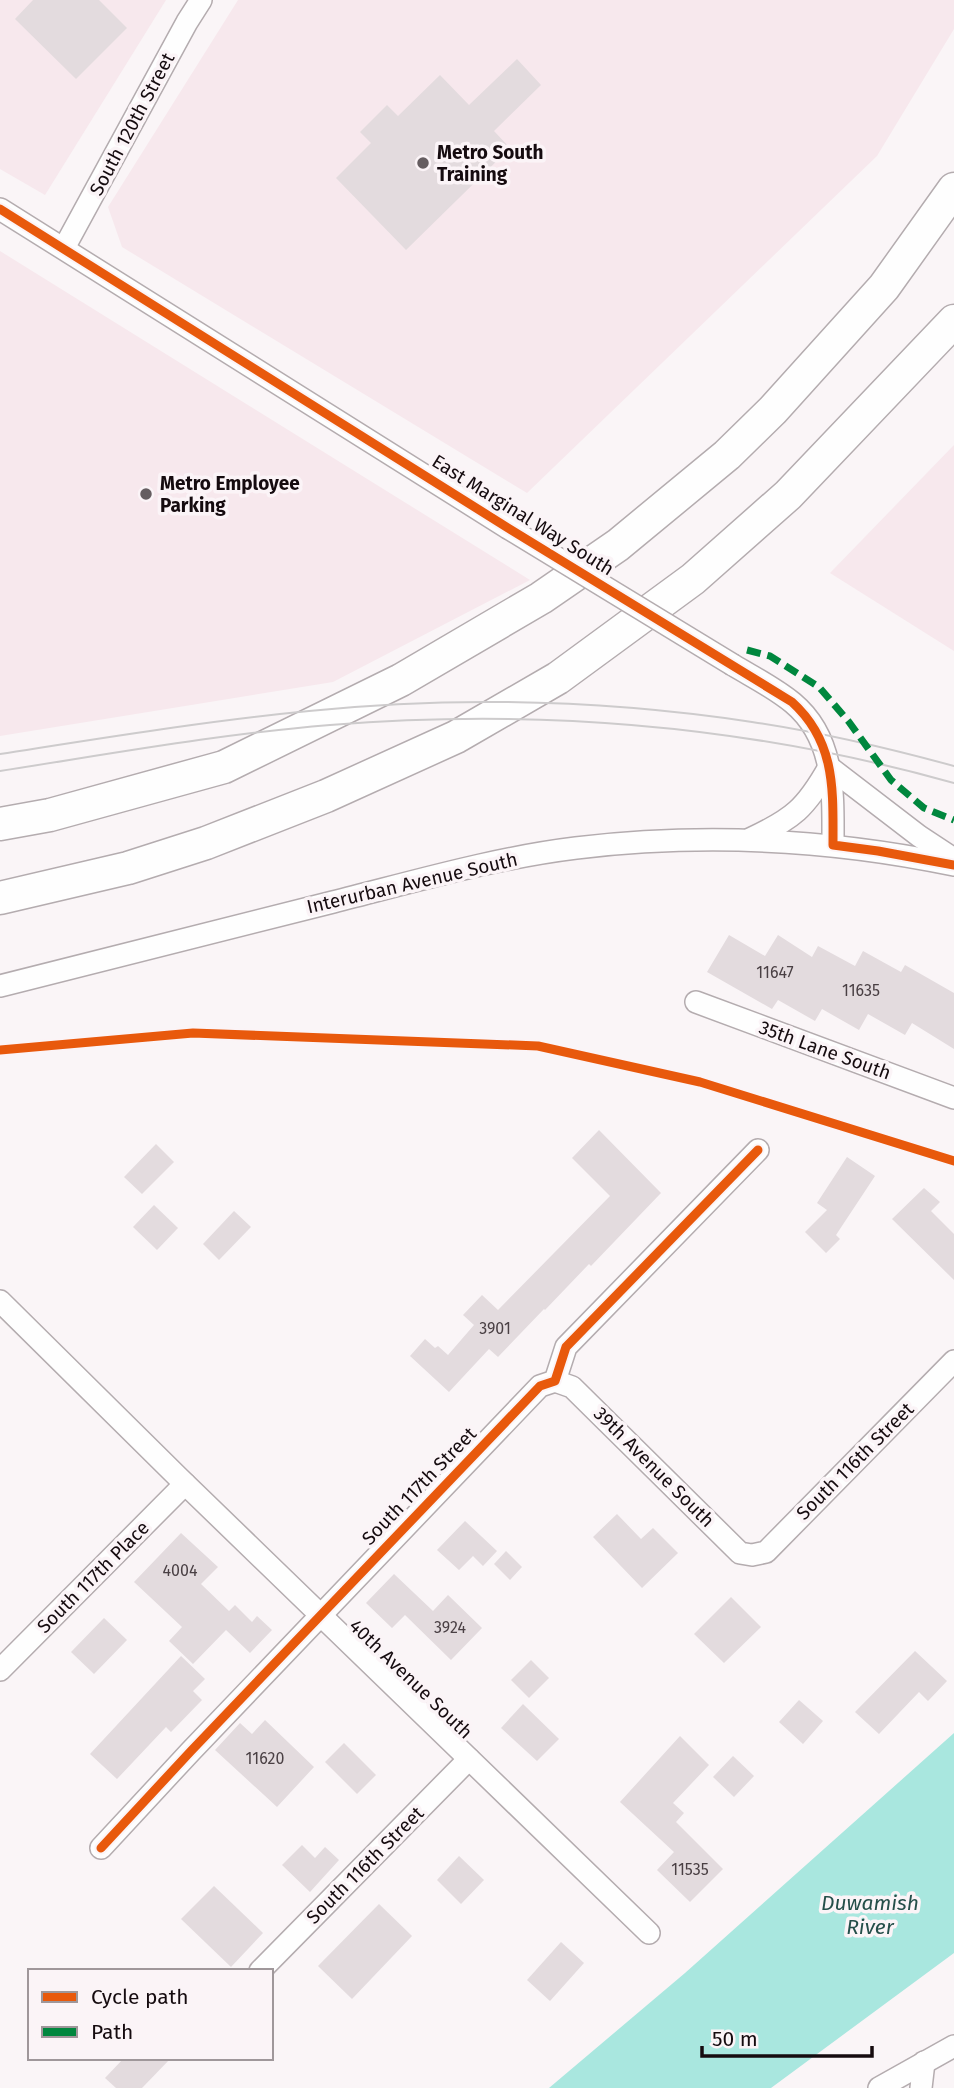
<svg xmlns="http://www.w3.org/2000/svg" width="954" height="2088" font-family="'Fira Sans',sans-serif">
<rect width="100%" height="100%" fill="#faf5f7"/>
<g fill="#f7e8ed">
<path d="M0,0H166L45,195L0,169Z"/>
<path d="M238,0H954V29L877,156L527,493L122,247L108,207Z"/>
<path d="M0,251L530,580L333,682L0,736Z"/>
<path d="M954,445V651L830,573Z"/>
</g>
<path fill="#a9e7df" d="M954,1733V1953L771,2088H549L685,1973Z"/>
<g fill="#e3dbde">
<path d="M33,0H99L127,28L76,79L15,19Z"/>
<path d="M517,59L541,85L494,131L510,148L406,250L336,178L371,143L360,132L387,105L398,116L440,75L469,105Z"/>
<path d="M729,935L765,956L778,935L812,957L818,946L855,966L863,951L901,972L905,965L954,993V1049L912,1023L905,1035L868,1014L859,1030L822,1009L815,1021L778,1000L772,1009L707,972Z"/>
<path d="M599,1130L661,1193L591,1266L589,1264L545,1310L544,1309L498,1357L489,1349L449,1392L410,1356L425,1339L435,1348L438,1346L448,1355L474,1325L463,1315L482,1295L498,1310L610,1196L572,1158Z"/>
<path d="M156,1144L174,1162L142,1194L124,1177Z"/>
<path d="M847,1157L875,1176L836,1235L840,1239L826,1253L805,1232L827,1210L817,1203Z"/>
<path d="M924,1188L940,1202L931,1211L954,1234V1280L892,1219Z"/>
<path d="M154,1205L178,1228L157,1250L133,1227Z"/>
<path d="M234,1211L251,1227L219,1260L203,1244Z"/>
<path d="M617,1514L641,1539L653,1528L678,1553L642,1588L593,1537Z"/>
<path d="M465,1521L497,1551L483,1566L473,1556L459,1570L437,1550Z"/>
<path d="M181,1533L218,1567L201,1584L229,1611L235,1605L252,1622L257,1616L272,1630L250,1653L226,1630L193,1664L169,1641L182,1627L134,1582Z"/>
<path d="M506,1551L522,1567L510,1580L494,1564Z"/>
<path d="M394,1574L433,1611L448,1595L482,1628L451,1660L405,1615L392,1628L366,1603Z"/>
<path d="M731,1597L761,1627L724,1663L694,1634Z"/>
<path d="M104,1618L127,1640L94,1674L71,1652Z"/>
<path d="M915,1651L947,1681L928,1701L919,1692L879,1734L855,1712Z"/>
<path d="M181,1656L205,1679L193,1691L202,1700L171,1732L166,1727L117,1779L90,1754Z"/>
<path d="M531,1660L549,1678L529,1698L511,1680Z"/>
<path d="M799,1700L823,1721L803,1744L779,1722Z"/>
<path d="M523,1704L559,1739L537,1761L501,1728Z"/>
<path d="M265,1720L314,1767L277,1807L215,1750L240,1723L252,1734Z"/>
<path d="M680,1736L709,1765L673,1803L684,1813L676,1822L723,1869L690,1902L657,1870L674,1852L620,1802Z"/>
<path d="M344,1743L376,1775L357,1794L325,1762Z"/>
<path d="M733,1756L754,1776L734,1797L713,1777Z"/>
<path d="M302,1845L315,1858L325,1847L339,1860L310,1892L282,1865Z"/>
<path d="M459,1856L484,1880L461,1904L437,1880Z"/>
<path d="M214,1886L263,1933L231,1967L181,1919Z"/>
<path d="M379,1904L412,1936L352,1999L318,1966Z"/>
<path d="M561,1942L584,1963L550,2001L527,1980Z"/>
<path d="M124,2058H171L142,2088H116L105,2078Z"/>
</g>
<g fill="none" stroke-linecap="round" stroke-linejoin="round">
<defs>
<g id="minor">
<path d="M0,209L508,528"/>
<path d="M64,248L187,22L201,0"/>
<path d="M733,665C753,677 775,688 793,703C836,739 833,795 833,845"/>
<path d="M829,767L919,836L954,859"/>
<path d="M750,839C793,819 806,808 829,767"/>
<path d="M0,986C111,958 222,930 333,902C413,882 494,858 576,848C702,833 829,839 954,865"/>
<path d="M696,1002L954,1098"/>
<path d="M0,1301L178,1477L649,1933"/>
<path d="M555,1381L572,1387L740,1553L752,1555L766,1552L954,1361"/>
<path d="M0,1670L185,1484"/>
<path d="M101,1848L191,1751L540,1386L555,1381L566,1347L758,1150"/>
<path d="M260,1971L469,1759"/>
<path d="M879,2088L954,2046"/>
<path d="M921,2088L924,2062"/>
</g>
<g id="highway">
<path d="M0,824L50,815L224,767L401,680L541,598L618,545L727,455L773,410L884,287L954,189"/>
<path d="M0,898L128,868L206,843L326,796L456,737L558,678L693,579L788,495L954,321"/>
</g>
</defs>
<use href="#minor" stroke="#b4acaf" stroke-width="24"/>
<use href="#highway" stroke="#b4acaf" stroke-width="35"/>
<use href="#minor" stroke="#fefefe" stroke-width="21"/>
<use href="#highway" stroke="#fefefe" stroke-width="32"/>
<g stroke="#cdcbcc" stroke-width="2">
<path d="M0,754C103,738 206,721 309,711C456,696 606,700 752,722C820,732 888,748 954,766"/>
<path d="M0,771C110,754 220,734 330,725C540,708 751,726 954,783"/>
</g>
<defs>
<path id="minor-bridge" d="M508,528L733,665"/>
</defs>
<use href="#minor-bridge" stroke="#b4acaf" stroke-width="24" stroke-linecap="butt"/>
<use href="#minor-bridge" stroke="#fefefe" stroke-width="21"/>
<path stroke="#00873e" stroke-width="7" stroke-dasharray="14 7" stroke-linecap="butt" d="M747,650L770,656L819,687L849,722L891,780L924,808L954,820"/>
<defs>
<g id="cycleway">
<path d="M0,209L508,528L792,702C836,742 833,790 833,845L878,851L954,865"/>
<path d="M0,1050L193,1033L538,1046L700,1082L954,1161"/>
<path d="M101,1848L191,1751L540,1386L555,1381L566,1347L758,1150"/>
</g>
</defs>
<use href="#cycleway" stroke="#fbf4f7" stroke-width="13"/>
<use href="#cycleway" stroke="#e8590c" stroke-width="9"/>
</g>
<g fill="#655d60" stroke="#fbf4f7" stroke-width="2.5">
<circle cx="423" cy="163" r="7"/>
<circle cx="146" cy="494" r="7"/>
</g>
<g text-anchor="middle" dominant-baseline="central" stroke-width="7" stroke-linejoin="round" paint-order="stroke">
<g font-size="16" fill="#4a4044">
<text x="775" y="972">11647</text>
<text x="861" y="990">11635</text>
<text x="495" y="1328">3901</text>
<text x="180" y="1570">4004</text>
<text x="450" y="1627">3924</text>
<text x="265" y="1758">11620</text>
<text x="690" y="1869">11535</text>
</g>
<g font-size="19" fill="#150b0f" stroke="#fbf4f7">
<text transform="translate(132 124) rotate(-62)">South 120th Street</text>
<text transform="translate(523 515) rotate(32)">East Marginal Way South</text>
<text transform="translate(412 883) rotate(-13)">Interurban Avenue South</text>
<text transform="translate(825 1050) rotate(20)">35th Lane South</text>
<text transform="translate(855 1461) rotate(-45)">South 116th Street</text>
<text transform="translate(654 1467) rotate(45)">39th Avenue South</text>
<text transform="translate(419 1486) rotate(-46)">South 117th Street</text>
<text transform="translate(93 1577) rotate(-45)">South 117th Place</text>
<text transform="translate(411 1679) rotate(44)">40th Avenue South</text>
<text transform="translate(365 1865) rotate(-45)">South 116th Street</text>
</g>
<g font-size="19" font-weight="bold" fill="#150b0f" stroke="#fbf4f7" text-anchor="start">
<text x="437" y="152">Metro South<tspan x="437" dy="22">Training</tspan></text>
<text x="160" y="483">Metro Employee<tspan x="160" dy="22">Parking</tspan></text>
</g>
<g font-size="21" font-style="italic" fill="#254f4a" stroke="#fbf4f7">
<text x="870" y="1903">Duwamish<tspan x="870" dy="24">River</tspan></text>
</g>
</g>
<rect x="28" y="1969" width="245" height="91" fill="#fbf4f7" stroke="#9f979a" stroke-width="2"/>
<rect x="42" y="1992" width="35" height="10" fill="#e8590c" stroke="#9f979a" stroke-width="2"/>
<text x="91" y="2004" font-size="21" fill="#150b0f">Cycle path</text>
<rect x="42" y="2027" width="35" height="10" fill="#00873e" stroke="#9f979a" stroke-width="2"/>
<text x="91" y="2039" font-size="21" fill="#150b0f">Path</text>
<path d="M702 2046v10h170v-10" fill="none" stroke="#150b0f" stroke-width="3.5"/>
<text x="712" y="2046" font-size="21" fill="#150b0f" stroke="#fbf4f7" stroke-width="5" paint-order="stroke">50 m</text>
</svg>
